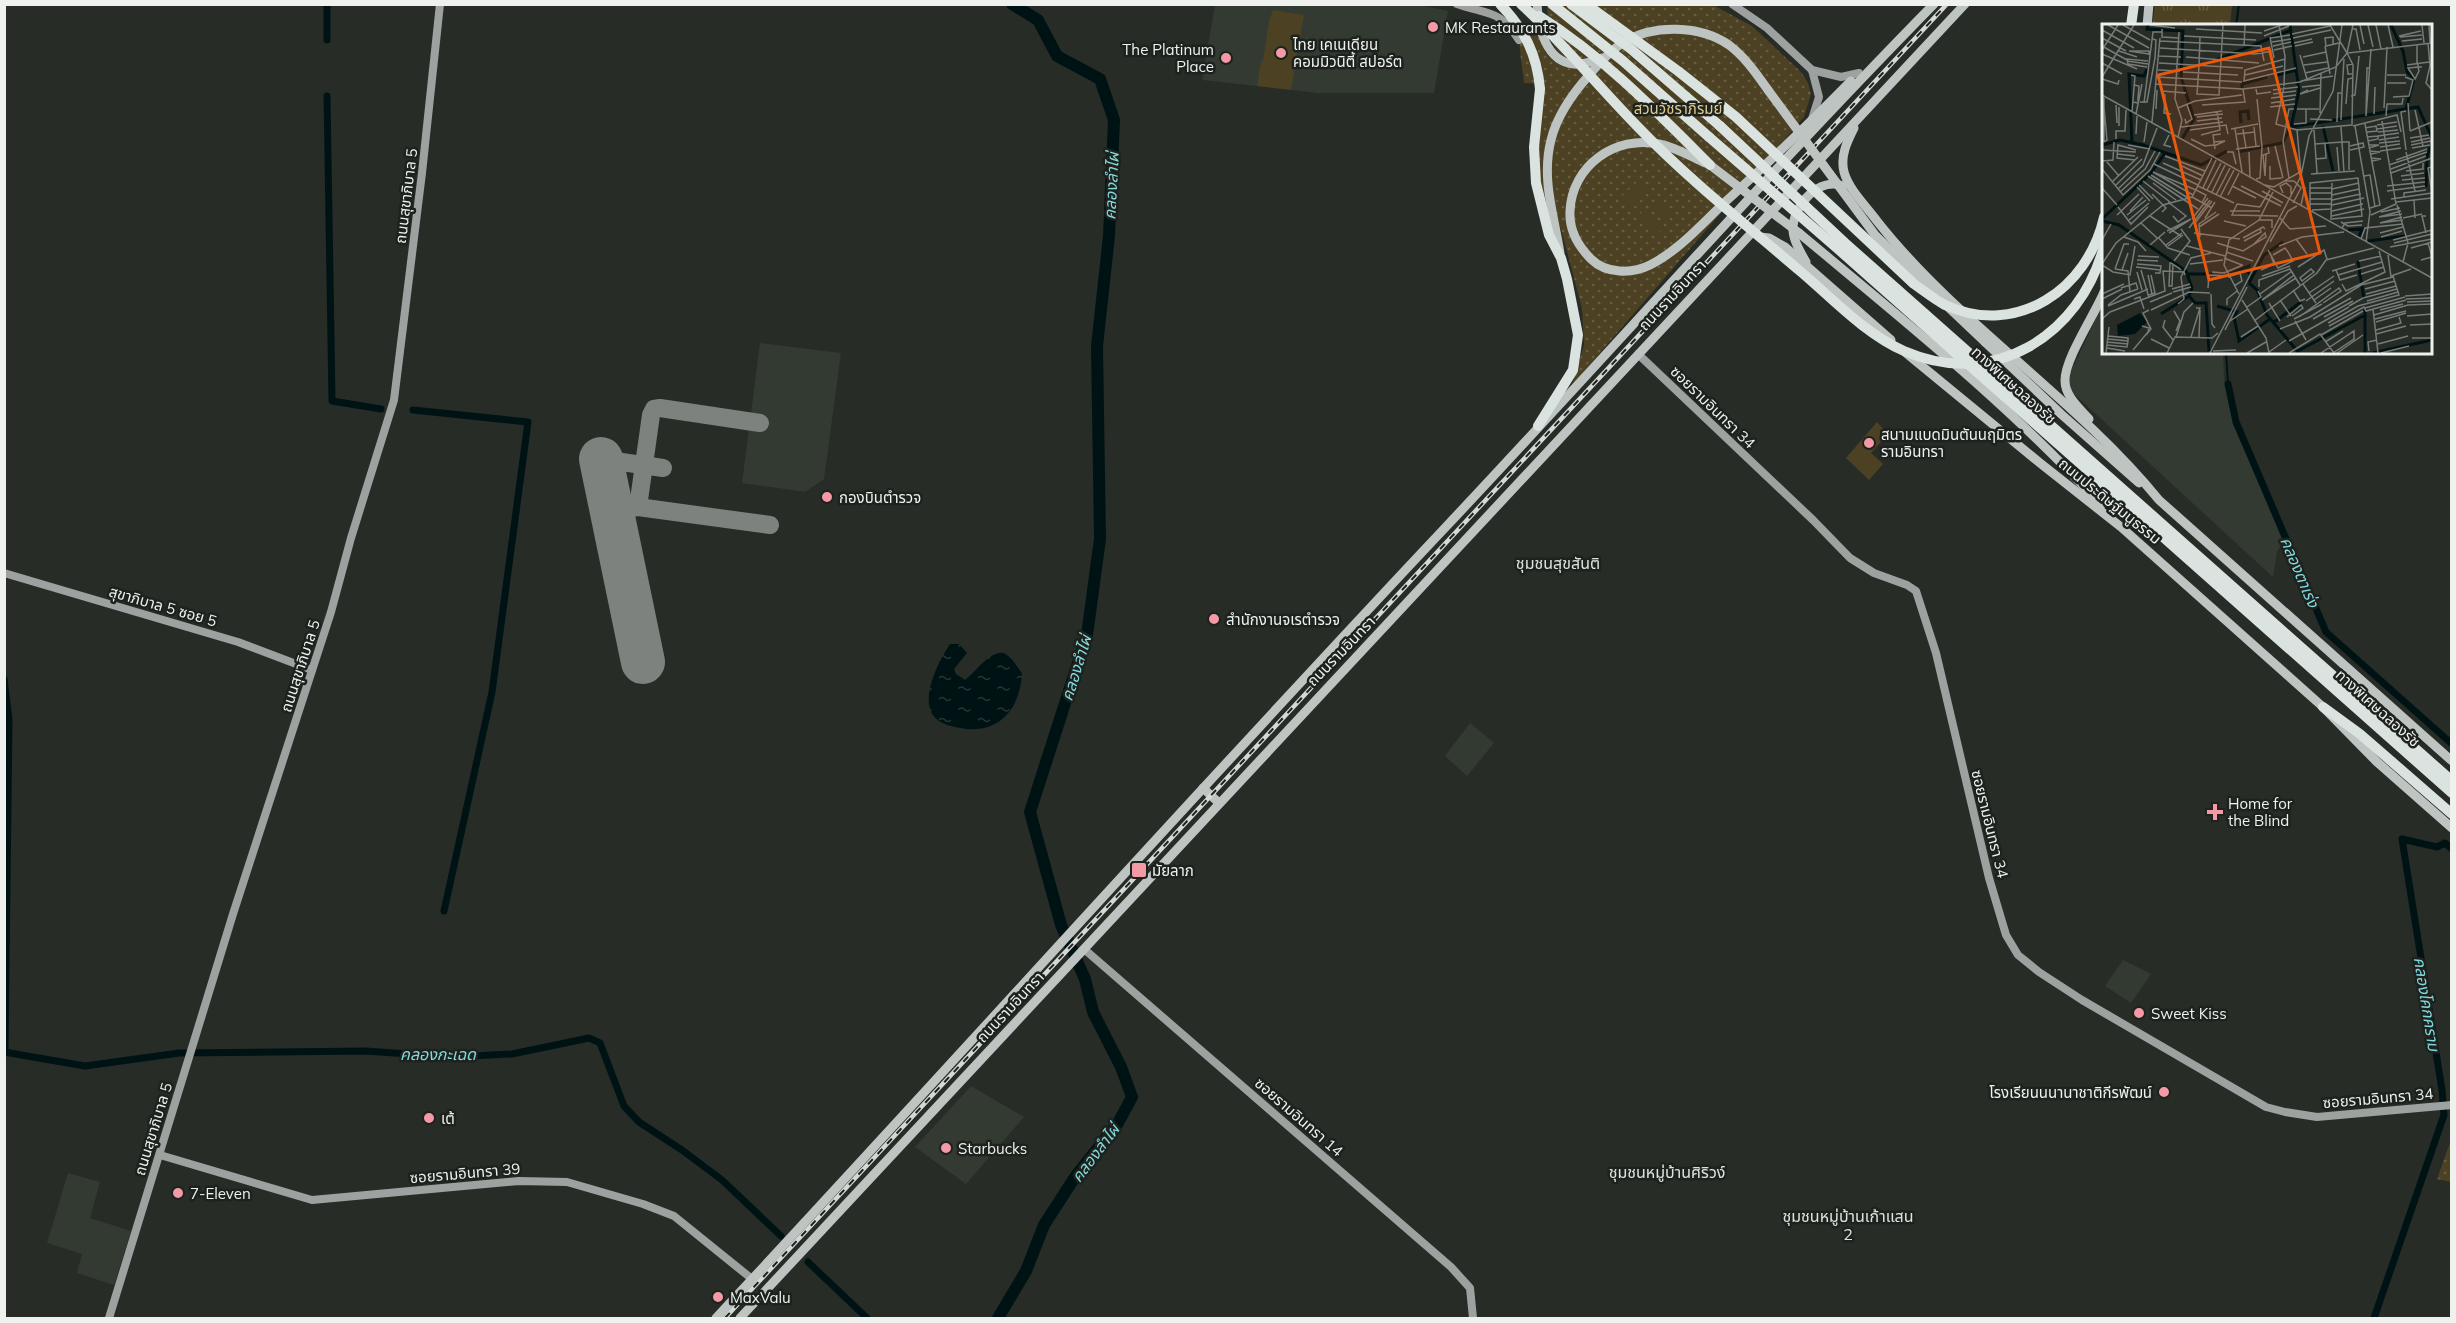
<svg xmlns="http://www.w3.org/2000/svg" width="2456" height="1323" font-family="Mulish,'Noto Sans Thai',sans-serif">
<defs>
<pattern id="grass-tufts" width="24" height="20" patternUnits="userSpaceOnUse" patternTransform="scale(1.5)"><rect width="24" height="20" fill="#4c4122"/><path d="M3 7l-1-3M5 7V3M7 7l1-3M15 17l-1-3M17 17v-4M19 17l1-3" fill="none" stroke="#665d42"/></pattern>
<pattern id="park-dots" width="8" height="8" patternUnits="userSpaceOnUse" patternTransform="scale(1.5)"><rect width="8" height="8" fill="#4c4122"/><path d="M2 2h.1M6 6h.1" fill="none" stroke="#665d42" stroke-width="1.8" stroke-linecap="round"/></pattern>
<pattern id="water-ripples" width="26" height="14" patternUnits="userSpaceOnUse" patternTransform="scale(1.5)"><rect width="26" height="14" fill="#001314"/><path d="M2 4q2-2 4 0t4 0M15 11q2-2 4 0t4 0" fill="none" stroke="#263636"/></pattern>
</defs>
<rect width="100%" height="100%" fill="#282c27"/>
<g fill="#323a32">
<path d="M1415,4L1448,11L1434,93H1318L1202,80L1215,5Z"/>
<path d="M2103,304L2104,352L2223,353L2224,378L2233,420L2283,542L2277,551L2273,577L2073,393L2069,384L2070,373Z"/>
<path d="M760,343L841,353L824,479L805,492L742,483Z"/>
<path d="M1470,723L1494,743L1467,776L1445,756Z"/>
<path d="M2123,960L2151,974L2131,1003L2105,986Z"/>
<path d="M971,1086L1024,1117L966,1184L915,1147Z"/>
<path d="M68,1173L100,1182L90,1218L131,1231L114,1285L77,1273L82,1254L47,1243Z"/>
</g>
<path fill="url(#grass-tufts)" d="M2155,5H2232L2230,25H2152Z"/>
<g fill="url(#park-dots)">
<path d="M1547,5H1713L1752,26L1801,72L1808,83L1811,94L1804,117L1572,385L1584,345L1582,308L1561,229L1539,187L1537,161L1543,84L1524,83C1523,66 1515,40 1524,25L1528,23C1547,36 1536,62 1572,68C1568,59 1562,56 1556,49C1546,36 1548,20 1547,5Z"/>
<path d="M2451,1140V1182L2437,1179Z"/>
</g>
<g fill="#4c4122">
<path d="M1273,10L1304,15L1291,90L1257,86L1261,61H1263L1269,21Z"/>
<path d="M1639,180L1650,191L1630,211L1619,199Z"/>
<path d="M1659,197L1675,213L1666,223L1649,207Z"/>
<path d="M1645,208L1664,226L1655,237L1636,219Z"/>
<path d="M1877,422L1888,434L1871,453L1883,464L1869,480L1846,458Z"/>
</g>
<path fill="url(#water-ripples)" d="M950,644H959L967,653L954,669L956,674L965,680C975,673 994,645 1007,655C1013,659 1018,668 1022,673C1020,713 995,737 955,727C944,725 933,720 930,709C924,690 940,659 950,644Z"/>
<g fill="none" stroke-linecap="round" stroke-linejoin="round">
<g stroke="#001314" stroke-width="2">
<path d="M2236,26L2239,4"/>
<path d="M2226,352L2228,384"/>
</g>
<g stroke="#001314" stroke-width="7">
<path d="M327,40V4"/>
<path d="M327,96L332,401L381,409"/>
<path d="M2228,384L2236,422L2326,632L2452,744"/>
<path d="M413,410L528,422L492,692L444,911"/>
<path d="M4,679L9,719L5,1052"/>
<path d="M4,1052L85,1066L179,1053L365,1051L453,1057L512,1054L589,1038L600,1043L624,1106L639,1122L682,1150L722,1180L781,1236"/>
<path d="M808,1262L867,1318"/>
<path d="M2374,1318L2444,1115L2442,1090L2402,839L2437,847L2445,843L2452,849"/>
</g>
<path stroke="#001314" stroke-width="12" d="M998,1318L1026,1271L1044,1225L1075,1177L1118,1123L1132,1097L1121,1067L1093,1012L1085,979L1061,925L1030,812L1087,635L1100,539L1097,346L1109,236L1114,120L1100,79L1057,56L1038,20L1012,4"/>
<g stroke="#7e827e" stroke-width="18">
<path d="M760,423L660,408L654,409L651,415L638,507L770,525"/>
<path d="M601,459L663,468"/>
<path d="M612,512L638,507"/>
</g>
<path stroke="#7e827e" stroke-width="44" d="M601,459L643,662"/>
<g stroke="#9da2a0" stroke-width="8">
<path d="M1457,4C1489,15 1499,9 1519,40"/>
<path d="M1732,4L1767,28L1812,70L1819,97L1812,119"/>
<path d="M1812,70L1841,77L1859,73"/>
<path d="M1638,354L1813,520L1850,558L1874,573L1907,585L1916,591L1936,653L1989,878L2006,935L2018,955L2039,972L2082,1000L2266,1107L2285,1112L2317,1117L2452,1105"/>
<path d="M4,573L238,642L312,670"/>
<path d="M1084,949L1451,1267L1470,1288L1473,1318"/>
<path d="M160,1155L312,1200L519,1181L567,1182L643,1204L674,1216L752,1279"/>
<path d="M109,1318L233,914L331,612L351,538L394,400L422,173L440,4"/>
</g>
<g stroke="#bdc4c1" stroke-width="9">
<path d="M1537,4C1538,27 1546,62 1574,64C1583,65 1594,61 1602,58"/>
<path d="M2147,26L2149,4"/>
<path d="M1854,128C1847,142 1840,156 1844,172C1849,190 1866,206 1877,221C1958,324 2076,398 2159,500L2452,761"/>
<path d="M1705,163C1690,156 1675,147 1659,144C1616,135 1572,165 1570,211C1569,229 1578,246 1591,259C1606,274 1632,274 1650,265C1678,251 1701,225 1723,204C1767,164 1810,123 1851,81"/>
<path d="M1799,233C1903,320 2010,405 2101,505"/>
<path d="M1760,237L1769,238L1785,247L1891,340"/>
<path d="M1560,253C1554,215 1541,179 1551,140C1557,115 1573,93 1590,74C1600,62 1611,50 1624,42C1654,24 1700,25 1729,45C1745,57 1756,73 1768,90"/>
<path d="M1806,262C1800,251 1792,239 1793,226C1795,204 1819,177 1843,186"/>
<path d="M1985,342L2061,414L2139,483"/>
<path d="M1906,353L2040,463L2121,527L2323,707L2376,761L2452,828"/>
<path d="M2089,419C2080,409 2065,396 2065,381C2064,360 2095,314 2104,292"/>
<path d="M1203,788L1219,803"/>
<path d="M716,1318C959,1057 1197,791 1442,531C1607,356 1765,176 1934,4"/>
<path d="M740,1318L1965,4"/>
</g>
<g stroke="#dbe3e0" stroke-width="10">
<path d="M1552,4L1623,61L1709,137"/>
<path d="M1571,4L1631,49L1720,126"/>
<path d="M2131,26L2134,4"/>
<path d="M1538,426L1573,370L1578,335L1567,279L1561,258L1549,235L1536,183L1534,147L1540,89"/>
<path d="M2323,707L2360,734L2452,814"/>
</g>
<defs>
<path id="rail" d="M725,1318L1947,4"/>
</defs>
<use href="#rail" stroke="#d5d8d5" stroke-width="4.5"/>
<use href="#rail" stroke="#1e221e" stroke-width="2" stroke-dasharray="7" stroke-linecap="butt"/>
<g stroke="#bdc4c1" stroke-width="9">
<path d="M1768,90L1875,235L1935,294"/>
<path d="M1710,165L1799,233"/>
<path d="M1947,306L1985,342"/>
</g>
<g stroke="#dbe3e0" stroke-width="10">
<path d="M1500,4C1524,29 1537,54 1540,89"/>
<path d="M1521,4C1562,42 1598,86 1637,126C1687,178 1745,224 1800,271C1832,298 1865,334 1904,351C1994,390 2080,336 2104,246"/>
<path d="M1586,4L1678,71L1736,117L1914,284C1924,291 1934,299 1945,305C2017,338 2088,289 2104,217"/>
<path d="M1539,16C1604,57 1656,111 1710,165"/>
<path d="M1720,126L1845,243L2452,781"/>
<path d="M1709,137L1838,249L2452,793"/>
</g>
</g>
<g fill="#f49aa6" stroke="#1e221e" stroke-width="2">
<circle cx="1433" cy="27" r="6"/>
<circle cx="1281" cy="53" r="6"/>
<circle cx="1226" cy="58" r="6"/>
<circle cx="1869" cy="443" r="6"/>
<circle cx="827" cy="497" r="6"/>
<circle cx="1214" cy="619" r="6"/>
<path d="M2212 803h6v6h6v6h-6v6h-6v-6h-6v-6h6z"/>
<rect x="1131" y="862" width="16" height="16" rx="3"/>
<circle cx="2139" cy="1013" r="6"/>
<circle cx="2164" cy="1092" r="6"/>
<circle cx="429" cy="1118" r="6"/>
<circle cx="946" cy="1148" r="6"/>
<circle cx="178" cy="1193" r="6"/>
<circle cx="718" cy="1297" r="6"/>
</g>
<g text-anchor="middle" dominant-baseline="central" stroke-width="5" stroke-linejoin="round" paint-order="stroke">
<g font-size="15" fill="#eef1ee" stroke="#1e221e" text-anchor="start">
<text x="1445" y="27">MK Restaurants</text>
<text x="1293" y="44">ไทย เคเนเดียน<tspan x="1293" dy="17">คอมมิวนิตี้ สปอร์ต</tspan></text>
<text x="1214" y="49" text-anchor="end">The Platinum<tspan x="1214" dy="17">Place</tspan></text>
<text x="1881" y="434">สนามแบดมินตันนฤมิตร<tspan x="1881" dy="17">รามอินทรา</tspan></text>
<text x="839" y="497">กองบินตำรวจ</text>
<text x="1226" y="619">สำนักงานจเรตำรวจ</text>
<text x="2228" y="803">Home for<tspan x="2228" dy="17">the Blind</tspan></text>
<text x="1152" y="870">มัยลาภ</text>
<text x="2151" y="1013">Sweet Kiss</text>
<text x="2152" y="1092" text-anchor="end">โรงเรียนนนานาชาติกีรพัฒน์</text>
<text x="441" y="1118">เต้</text>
<text x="958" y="1148">Starbucks</text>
<text x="190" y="1193">7-Eleven</text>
<text x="730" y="1297">MaxValu</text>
</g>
<g font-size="15" fill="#e1cb8c" stroke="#1e221e">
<text x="1678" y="108">สวนวัชราภิรมย์</text>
</g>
<g font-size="15" fill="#eef1ee" stroke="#1e221e">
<text transform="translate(406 196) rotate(-83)">ถนนสุขาภิบาล 5</text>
<text transform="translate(1672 295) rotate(-47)">ถนนรามอินทรา</text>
<text transform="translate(2014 385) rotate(42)">ทางพิเศษฉลองรัช</text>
<text transform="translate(1713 407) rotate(44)">ซอยรามอินทรา 34</text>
<text transform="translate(2110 501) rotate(39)">ถนนประดิษฐ์มนูธรรม</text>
<text transform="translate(163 606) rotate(16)">สุขาภิบาล 5 ซอย 5</text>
<text transform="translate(1341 651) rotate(-46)">ถนนรามอินทรา</text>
<text transform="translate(300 666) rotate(-72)">ถนนสุขาภิบาล 5</text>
<text transform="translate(2378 708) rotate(42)">ทางพิเศษฉลองรัช</text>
<text transform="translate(1990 824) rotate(76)">ซอยรามอินทรา 34</text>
<text transform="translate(1010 1007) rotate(-47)">ถนนรามอินทรา</text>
<text transform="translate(2378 1098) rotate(-5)">ซอยรามอินทรา 34</text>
<text transform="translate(1299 1117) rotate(41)">ซอยรามอินทรา 14</text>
<text transform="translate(153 1129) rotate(-73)">ถนนสุขาภิบาล 5</text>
<text transform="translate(465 1173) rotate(-5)">ซอยรามอินทรา 39</text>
</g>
<g font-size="16" font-style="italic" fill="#82dadc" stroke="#1e221e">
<text transform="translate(1111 186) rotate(-87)">คลองลำไผ่</text>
<text transform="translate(2300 572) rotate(67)">คลองตาเร่ง</text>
<text transform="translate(1076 668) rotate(-73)">คลองลำไผ่</text>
<text transform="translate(2427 1004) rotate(81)">คลองโคกคราม</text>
<text x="438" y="1054">คลองกะเฉด</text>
<text transform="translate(1095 1153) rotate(-53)">คลองลำไผ่</text>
</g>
<g font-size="16" fill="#dde2dc" stroke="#1e221e">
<text x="1558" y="563">ชุมชนสุขสันติ</text>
<text x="1667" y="1172">ชุมชนหมู่บ้านศิริวง์</text>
<text x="1848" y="1216">ชุมชนหมู่บ้านเก้าแสน<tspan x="1848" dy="18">2</tspan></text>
</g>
</g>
<g transform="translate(2102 24)">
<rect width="330" height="330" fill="#282c27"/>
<path d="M38,289L45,298L33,310L16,312L15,301Z" fill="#001314"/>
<path fill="none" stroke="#001314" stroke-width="3" d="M46,1L45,5L81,7L79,53L92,95L80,115M188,1L197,67L189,103L316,83L330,114M289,1L301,27L305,48L312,55L304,85M102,41L189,6M175,51L195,46M140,64V60L165,53M139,99L138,88L146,87L147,96M221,102L231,147M30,119L27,50L42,52L45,45M0,121L18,116L41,121L99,141L125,127M135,128L180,119L189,103M324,163L325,132L330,120M0,195L49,149L63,129M0,197L17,201L84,247L90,264L87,272L59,290M246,206L260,205L257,213M266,217L304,212M256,237L262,275M85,250H111M126,251L147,242L146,248L151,253M147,259L162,231L181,218M147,259L155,266L165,291L197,329M87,272L93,279H104L107,327M115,282L135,288L132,293L137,317L168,295M263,284V329M171,299L199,278M196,327L263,291M270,329L330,316"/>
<path fill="none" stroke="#777b77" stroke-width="1.5" d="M6,1L47,24M21,1L48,16M48,1L73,4M177,1L183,32L182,62M228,1L245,29M258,1L262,20M266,1L271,23M274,1L279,25M286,1L291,23M320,1L322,19M327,1L328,19M60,5V13L77,14M94,5L160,9M250,5H254L258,26M0,6L32,24M162,7L180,1M190,10L228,2M82,12L154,16M162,12L187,2M297,12L319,7M168,13L172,34M298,13L320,11M0,14L24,27M169,14L188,11M191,14L229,6M58,17L159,22L162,37M300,17L320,15M170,18L189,15M192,19L210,15M326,19L328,42L324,59L330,66M231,20V13L223,14L224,22L237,19M0,22L25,36M142,22L143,1M171,22L189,18M193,22L211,18M223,22L228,50M58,24L153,30L171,27M0,26L16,1M172,26L190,22M17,27L35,33M246,29L330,19M0,30L35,45M47,31V27H27L47,30M198,31L205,55M57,32L79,33M84,33L157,39M201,33L224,28M183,35L143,46L142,57L194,44M25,37L46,40M0,39L20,50M57,39L141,44M315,39V20M316,39V43L317,47L313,55L306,44H307L316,43H320M97,41L98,13M202,41L225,38M305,41L327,38M97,42L95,70L117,71L121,1M45,43L26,40L25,35L46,37M56,46L78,47M81,48L136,51M203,49L226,44M250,50H246L245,41L251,40M29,51L33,52L30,88M143,51L181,42M285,51H304M0,53L32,1M55,53L140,58M0,55L16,60L17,56M199,57L231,52M285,59H304M53,60L141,65L198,58L234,43L245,29M182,63L174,100L195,106M200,63L219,61M154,65L155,70L169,68M171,66L196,63M206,66L198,70L218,64M60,67L84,69M240,68L242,35M63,70L62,89L69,90M171,70L194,67M0,71L330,254M249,72L253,71L257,32M291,73L307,72L311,56L303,53M2,74V118M169,74L194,71M31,78L36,79V74L37,62L32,61M38,78H45L53,34L54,16L51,15M42,79L51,8H60M169,79L193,75M306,79L308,107M244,80L246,55L250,54M14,81L15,99M100,81L143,78L141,65M2,83L5,116L2,118M17,83V102M168,83L193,80M76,84L93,77L140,71M282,84L285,23M54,85L55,66M195,85H217M313,86L321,122M304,87L299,88L304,126M218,89L219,49M34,90L40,60M272,90L273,63M92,91L120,87M264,92L269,25M264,92L265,44H268M284,92L285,80H300L301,74M95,93L121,90M83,95L84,99L90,95L85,81M208,95L230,96M95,97L120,94M50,98L58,14M235,98L236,69H240L239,96M192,100L204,99V85M263,100L278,181L268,184M275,101L295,98M251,102L295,91L299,108M253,102L268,188L264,218M79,103L121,98M152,103L154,122M239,103L242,148M263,104L274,102L275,107L265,108M129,105L156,100M133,105L140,148M141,105L144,124M275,105L295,102M88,106L124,101L126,110M212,106L215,149M308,107L330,98M276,108L296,106M34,110L35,92M135,110L153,108M67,111L62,121L69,123M99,111L118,106L115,88M276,112L297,109M76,113L80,96L73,75L77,8M265,113L276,112V115L266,117M308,114L327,111M14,115V107H23L24,86M89,115L103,122L112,121M277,116L297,113M42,118L45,98M112,118L123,117L112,122M240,118H247V146M309,118L328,114M277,119L298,117M213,120L240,118M26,121L48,125M267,121H277L267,124M309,121L329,117M173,122L181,154M235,123L237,147M278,123L298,120M330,123V143M310,124L328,121M113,125L111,111L119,110M134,125L158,122M0,126L34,128M248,126L262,123L261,119L248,122M268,127L278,128L269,130M278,127L299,124M125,128H131L134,140M147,128L148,153M304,128L313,167M15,130L33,132M164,130L163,152L161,131L167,129L166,123M63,132L103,147M269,134L279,135L270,137M214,135L224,134L223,120M33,136L15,134L16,121L34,126M294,136L325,125M0,137L11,136L12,118M5,138L17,152M61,139L99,156M52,140L96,161M287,141L325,128M80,142L101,152M168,142V155L180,154M0,145L21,171L48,146L58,128M289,145L324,132M304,147L321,145V139M289,149L330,134M199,150L195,106L250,101L251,41L245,29L251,1M209,150L253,147M49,151L86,174M46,152L96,185M262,152L268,151L273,183M299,152L322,149M187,154L181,117L187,85H192M154,155L158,154L160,123L155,75M300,156L323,154M41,157L68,178M183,157H192L199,164L191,179M10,158L36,133M51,159L74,176M14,161L40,135M37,161L51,175M163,161L172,163L198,148M96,162L132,179M130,162L154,174M139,162L179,182M285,162L323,158M35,163L48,177M0,164L15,181M101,164L114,136M208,164H230M16,165L41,141L55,104M230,165L257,159M94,166L104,171L100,179M105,166L119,139M160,167L181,179M285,167L323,162M18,168L43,145L53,127M110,168L123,141M181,169L178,162L184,159L189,163V170M208,169H230M330,169L326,144L330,143M50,170L64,184L60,188M91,171L51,148L94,166M114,171L128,144M126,171L137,149M230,171L257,165M90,173L110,184M118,173L132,146M302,174V169L324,166M208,175H230M289,175L330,169M230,176L259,170M312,176L313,194M66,178L84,192L76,198L71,192M294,178L330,174M208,180H230M199,181L203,163M230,181L262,174M295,181L306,219L301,238M16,183L29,200L46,183M158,183L135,180L130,191L176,192M158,183L168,166M208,186V159L256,154L260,192L230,195M210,186L230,185M28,187L41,173M128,187H158M230,187L261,180M279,188L298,184M15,191L37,170M25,191L44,176M269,191L294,180L280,97M48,192L79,212M230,192L262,185M177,193L188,205L224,202M277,193L300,190M277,193L299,187M103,194L113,178M301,194L320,190M90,195L106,174M157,196H170V204M229,196L230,159M26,197L47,179M122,197L144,202M239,198L246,202L260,201M39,199L55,214M93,199L110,177M278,199L300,193M278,199L301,196M97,203L117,190M87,204L108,176M240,204L243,199L261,197M65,207L89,195L67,209M92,209L138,215M278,209L301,203M324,209L320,192H324M22,213L36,218L44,227M56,213L66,224L88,231M98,213L97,200L114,188M279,213L300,207M141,214L161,203L163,205M194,215L205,230M259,215L263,204L301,200M0,216L9,200M291,216L330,206M142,217L159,208L158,204M168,218L186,187L195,182M115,219L141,227L164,213L163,209L152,220M292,219L330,210M48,221L63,208M64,221L80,209M66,222L81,211M85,222L123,232M177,222L200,213L242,208M288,223L330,215M309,224L330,218M166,226L176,244L191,237L186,228M124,228L151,237M171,231L183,224L186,228M286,231L289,253M36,232L57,233M122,234L140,241M35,236L56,237M319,236L330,233L326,219M72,237L88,217L79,205M257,237L279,232M0,240L14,219L61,181L90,173L110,134M35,240L59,242L58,249H53M71,240L70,262H67L68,239H69L77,244L79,246M88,240L121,236M0,241L11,248L28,251L33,222M34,243L58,246M196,243L222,226L225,235M13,245L26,247L28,268M13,245L22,220H27M209,245L212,248L200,257L198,254ZM20,246L26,229M39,246L47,274M159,246L172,240L168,229M234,246L238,256L255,251M230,247L253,240M35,248L40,266M110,248L122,249L141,241M259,250L282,243M46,251L50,270M192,251L160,276L194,254M236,251L280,238M160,252L188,242M289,252L309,245M79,253L89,234L109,229M126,253L138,249L140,257L132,262M201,260L214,279M240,260L244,267L283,248L277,227M157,263V256L188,245L198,261M19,264L34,259L36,265M106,264L107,251L126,252M70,265L88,260M263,265L293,257M191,266L198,277L203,275M71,268L89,263M207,269L232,252M0,270L22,260M109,270L110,300L113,304M137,270L122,241L127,216L157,196L171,168M158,270L190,247M264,270L294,262M47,271L53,269L49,251M303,272L330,270M0,275L20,265M32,275L38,273L42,285M304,275L330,274M140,276L164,314L167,329M178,276L189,292M212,276L229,264M204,277L232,257M265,277L296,268M48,278L70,269M305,278L330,277M167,279L178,297M76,280L82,275L79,253M6,281L19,271L36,265M125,281V275L135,267M6,282L46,265M247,282L261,274L295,265M145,283L159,273L156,267M263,284L303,273M271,285L276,329M49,286L87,268L108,269M278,286L301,280M72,287L78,297L74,307M272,291L306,281L330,280M305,292L330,290M185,293L199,281L201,284L190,292M197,293L237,264L239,267L221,279M222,293L251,277M0,295L8,288L63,267L61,247L82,248L83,251M192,295L220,280M211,295L249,274M273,295L304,287M63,296L61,303L71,316M128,297L146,285M152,297L215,249L224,236L272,224M193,297L204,316M274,298L304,289M226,299L256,282L297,271L291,252M308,301L330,300M227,302L262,283L264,287L304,276M178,305L208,293L259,261L291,253M123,306L145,263M274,306L299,299L297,293M274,310L304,302M44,311L49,305L41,289L47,286M219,311L261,287M74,313L82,288L91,279M89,313L98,284H94M97,313L98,286M139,313L156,302M310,314H330M6,315L26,317M49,315L67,324M187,317L247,283M5,318L26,320M223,318L241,307M276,320L306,312M5,321L25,323L26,317V314L6,312M5,324L23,327M31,326L46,308L47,304L40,302M111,327L134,326M267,327L266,318L275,316M167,328L184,316M4,329L7,303M65,329L73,313L110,314L116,309M108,329L199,152L207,112L231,67L240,1M145,329L164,318M187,329L218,310L232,329M219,329L252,307V315L231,329M235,329L261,311M279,329L307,322"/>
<path fill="#e8590c" fill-opacity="0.15" stroke="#e8590c" stroke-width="3" d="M167,24L218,229L107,256L56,51Z"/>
<rect width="330" height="330" fill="none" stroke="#eef1ee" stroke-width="3"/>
</g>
<rect width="2456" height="1323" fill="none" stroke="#eef1ee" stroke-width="12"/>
</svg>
